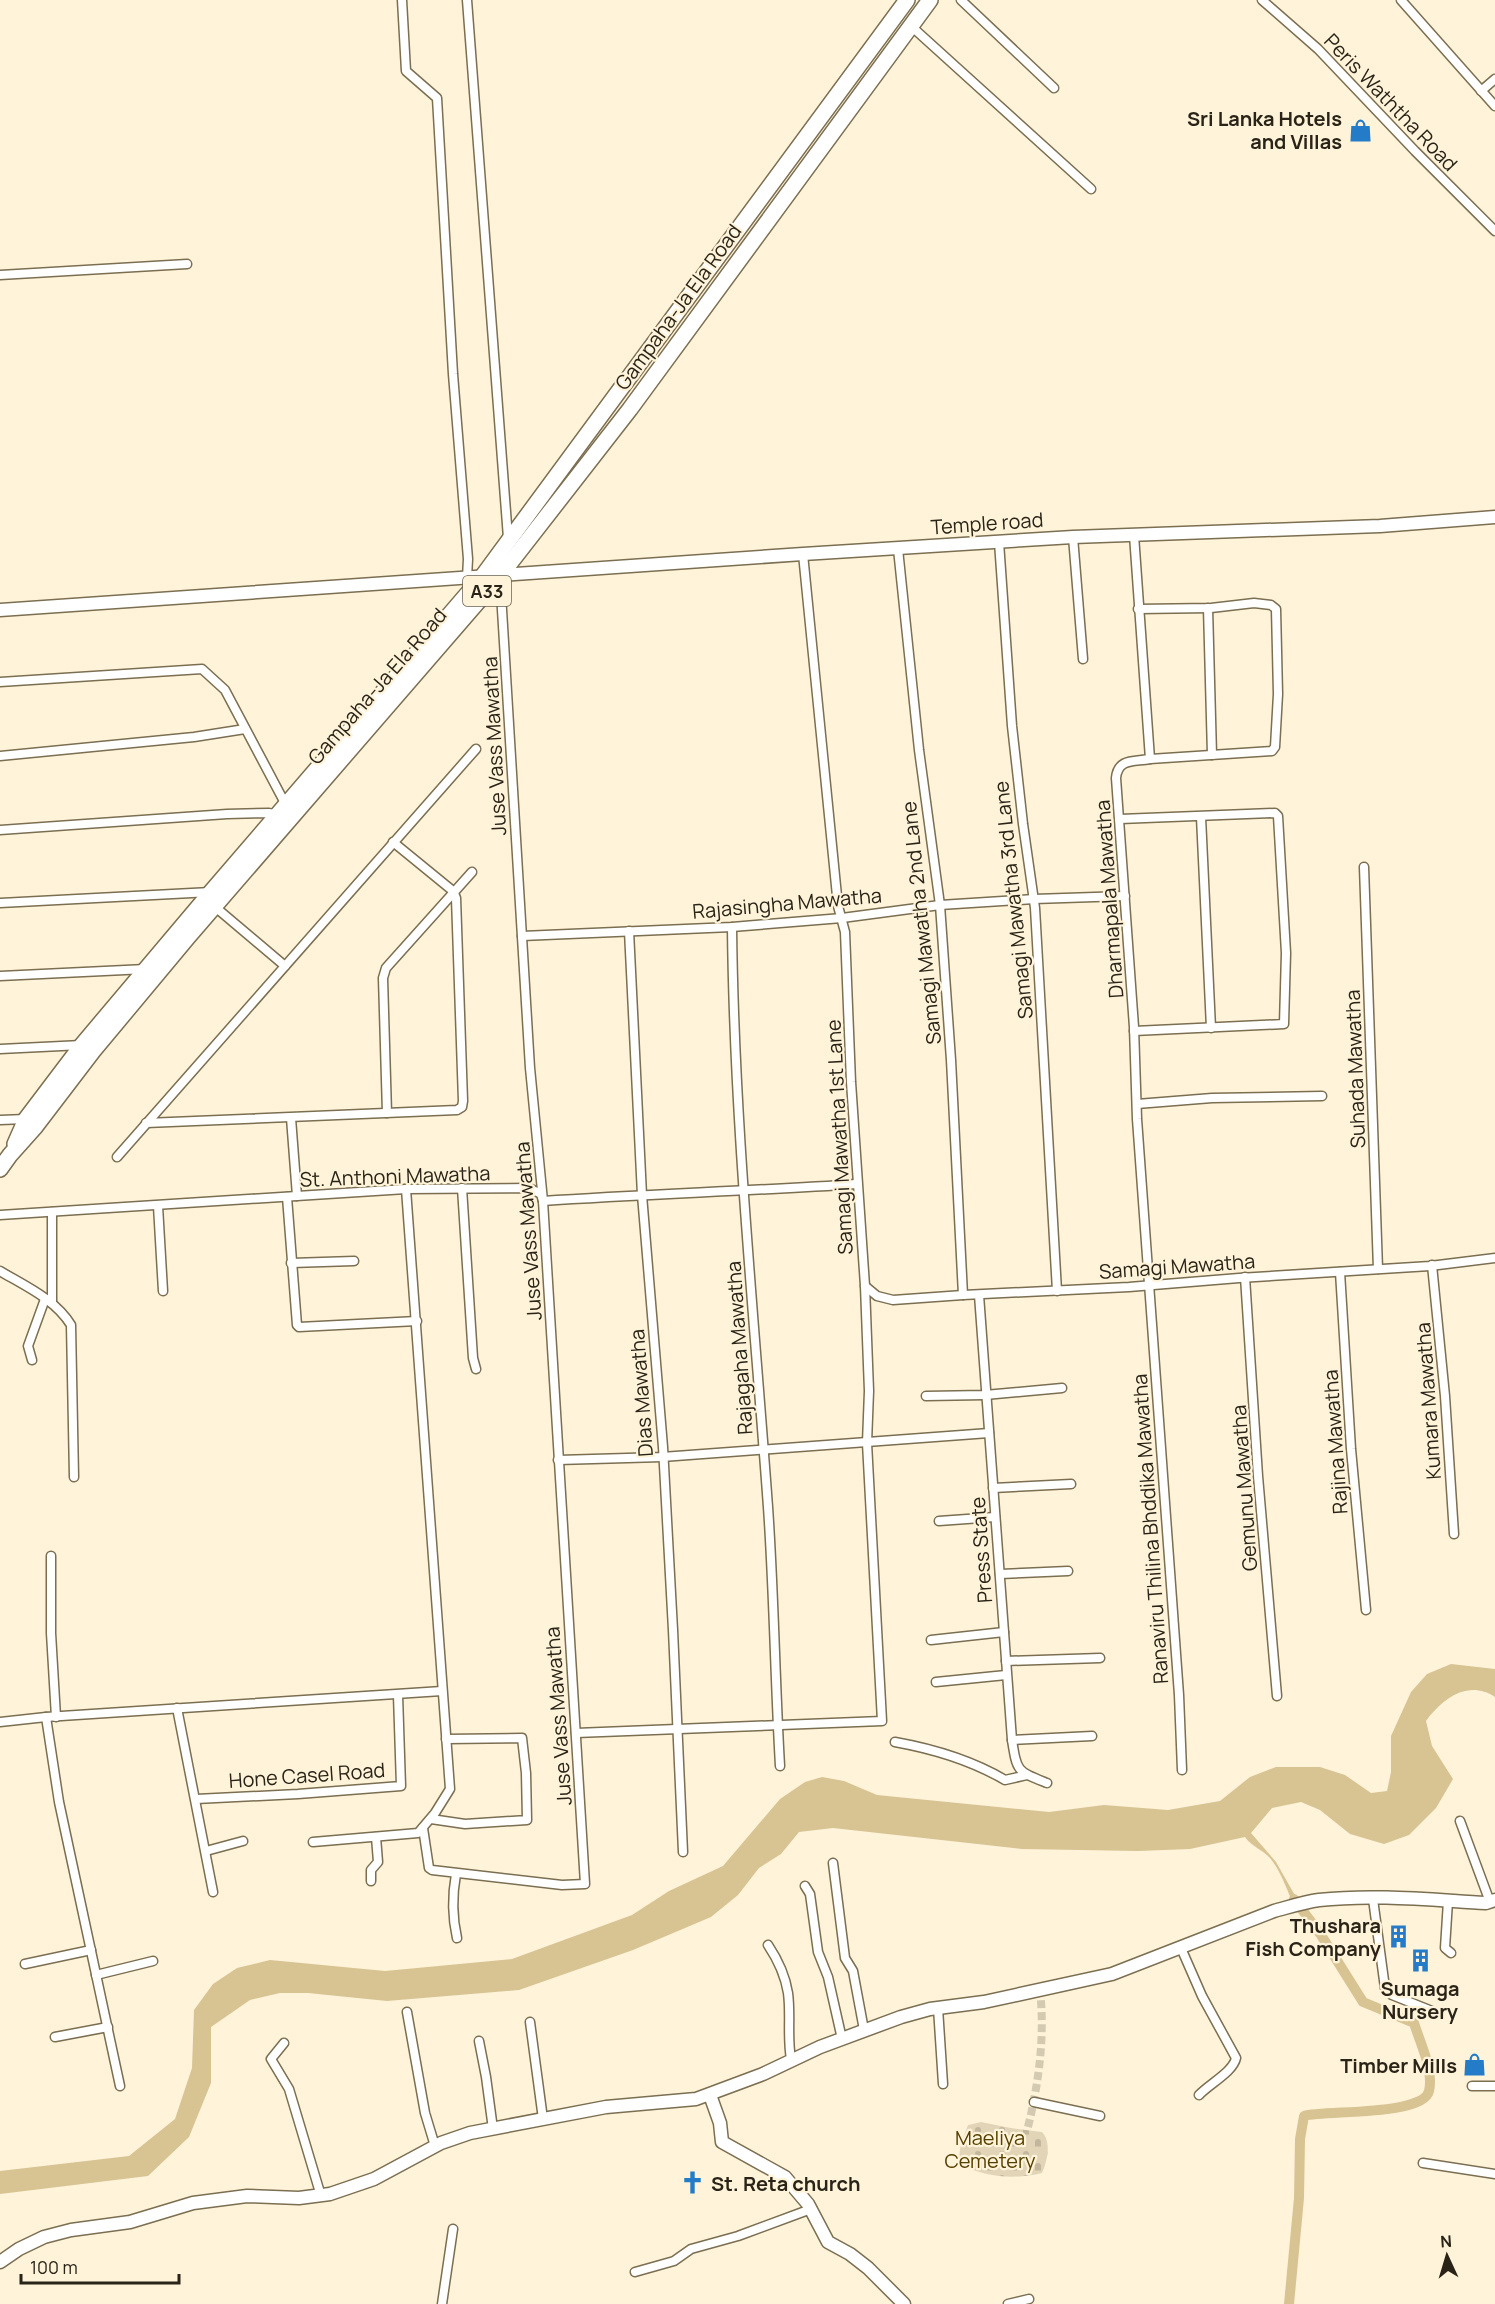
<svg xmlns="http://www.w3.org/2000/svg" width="1495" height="2304" font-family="Manrope,sans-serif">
<defs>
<pattern id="cemetery-stones" width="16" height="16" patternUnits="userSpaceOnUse" patternTransform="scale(1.5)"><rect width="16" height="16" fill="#e2d5b7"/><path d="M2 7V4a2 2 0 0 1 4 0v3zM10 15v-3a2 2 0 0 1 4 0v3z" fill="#c2b79d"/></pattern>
</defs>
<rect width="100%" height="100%" fill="#fff3d9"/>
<path fill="url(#cemetery-stones)" d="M981,2122L1011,2128L1042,2132C1052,2142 1047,2162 1042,2173C1015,2180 985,2177 961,2165C956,2153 964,2136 968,2125Z"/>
<path fill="#d8c393" d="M1451,1664L1495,1669V1697C1468,1679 1442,1699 1426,1721L1432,1746L1453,1779L1436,1808L1409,1835L1384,1844L1350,1834L1320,1810L1301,1802L1272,1808L1251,1833L1276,1862L1297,1899L1292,1901C1286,1887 1280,1870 1270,1858C1263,1850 1251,1846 1245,1837L1190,1849L1138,1851L1022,1849L833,1828L799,1832L781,1854L759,1868L738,1895L711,1917L633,1950L519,1990L387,2001L308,1993H280L250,2000L211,2027V2083L189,2137L148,2176L0,2194V2171L129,2156L175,2119L192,2068L194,2010L213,1984L237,1968L270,1960L385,1971L512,1959L632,1915L669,1891L723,1866L780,1799L805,1782L822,1777L844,1781L877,1795L1049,1812L1104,1805L1168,1810L1220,1801L1250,1777L1276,1767H1320L1345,1775L1371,1793L1387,1791L1391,1772V1736L1411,1692L1427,1674Z"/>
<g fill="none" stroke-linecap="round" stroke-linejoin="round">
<path stroke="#d8c393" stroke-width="10" d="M1289,2304L1299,2198L1300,2139L1304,2116C1326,2110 1423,2116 1429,2091C1434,2070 1420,2043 1414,2023L1363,2002L1321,1935L1294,1899"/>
<path stroke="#d4cab2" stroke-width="8" stroke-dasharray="8 4" stroke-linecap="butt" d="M1028,2127C1039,2082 1045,2036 1040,1990"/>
<defs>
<g id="street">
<path d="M402,0L406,71L437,98L453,374L468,559L467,578"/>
<path d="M467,0L508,538"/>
<path d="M961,0L1054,88"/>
<path d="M1262,0L1318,49L1415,151L1495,231"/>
<path d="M1401,0L1495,106"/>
<path d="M911,26L1091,189"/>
<path d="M1481,91L1495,79"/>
<path d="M0,275L187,264"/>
<path d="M1134,535L1150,759C1134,762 1118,758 1116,778L1134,1027L1137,1119L1179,1695L1182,1770"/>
<path d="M1073,537L1083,659"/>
<path d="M999,542L1012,726L1023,824L1035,908L1057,1291"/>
<path d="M898,549L919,750L940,905L951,1060L963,1295"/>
<path d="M1208,608L1212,755"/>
<path d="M1138,609L1211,608L1254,603L1271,605L1276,609L1278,694L1275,747L1272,751L1150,759"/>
<path d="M0,682L202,669L225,690L287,807"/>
<path d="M0,756L194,737L245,729"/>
<path d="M1201,817L1211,1028"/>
<path d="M1120,819L1275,813L1278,816L1286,953L1284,1024L1134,1031"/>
<path d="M0,830L227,814L269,813L278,815"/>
<path d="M1364,867L1378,1269"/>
<path d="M0,903L211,892"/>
<path d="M214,906L285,966"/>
<path d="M732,927C734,1121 754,1314 768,1507C774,1593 775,1680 780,1766"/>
<path d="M629,931L642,1195L663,1447L673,1630L683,1852"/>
<path d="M522,936L732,927L842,918L940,905L1034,899L1125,896"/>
<path d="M0,976L146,969"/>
<path d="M0,1049L82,1045"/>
<path d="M1137,1104L1212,1098L1322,1096"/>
<path d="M387,1113L383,978L386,968L472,872"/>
<path d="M291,1118L297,1196"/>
<path d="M0,1120L26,1119"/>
<path d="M146,1123L457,1110L462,1107L463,1101L456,898L453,891L393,842"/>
<path d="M117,1157L476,749"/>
<path d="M462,1188L473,1358L476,1369"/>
<path d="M287,1197L297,1325L299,1327L417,1321"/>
<path d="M543,1201C648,1194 753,1191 857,1184"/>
<path d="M158,1206L163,1291"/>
<path d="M52,1212V1303"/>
<path d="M0,1215L406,1189L529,1188L541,1194L543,1201"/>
<path d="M291,1263L354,1261"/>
<path d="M1432,1265L1445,1396L1454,1534"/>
<path d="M0,1271C25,1286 55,1299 71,1325L74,1477"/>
<path d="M1340,1272L1351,1449L1366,1610"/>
<path d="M1245,1277L1258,1476L1277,1696"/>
<path d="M865,1286L877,1296L893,1300L963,1295L1129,1287L1239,1278L1430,1266L1495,1258"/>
<path d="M979,1295L1012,1740C1017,1772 1017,1771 1047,1783"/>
<path d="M32,1360L28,1346L45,1299"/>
<path d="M926,1396L985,1395L1062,1388"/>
<path d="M558,1460L662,1457L989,1433"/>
<path d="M993,1488L1071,1484"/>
<path d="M939,1521L995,1517"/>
<path d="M51,1556V1633L56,1717"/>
<path d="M1000,1574L1068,1571"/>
<path d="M931,1640L1004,1632"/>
<path d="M1006,1661L1100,1658"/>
<path d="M936,1682L1006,1675"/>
<path d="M177,1708L213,1892"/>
<path d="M46,1717L59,1802L120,2086"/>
<path d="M0,1722L46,1717L442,1691"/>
<path d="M576,1733L882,1721L867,1443L869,1391L865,1286L851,1082L845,932L838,906L803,554"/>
<path d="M1012,1740L1092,1736"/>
<path d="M895,1742C934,1749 971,1760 1005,1780L1027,1775"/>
<path d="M196,1799L298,1794L401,1786L398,1695"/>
<path d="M431,1819L465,1824L527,1820L526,1773L522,1738L446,1739"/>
<path d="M1460,1821L1490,1902"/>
<path d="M423,1828L429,1868L432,1870L562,1885L585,1884L543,1201L530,1068L500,577"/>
<path d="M313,1842L418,1833L435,1813L450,1789L406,1189"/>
<path d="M206,1851L243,1841"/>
<path d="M833,1863L845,1958L853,1971L864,2030"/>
<path d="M456,1874C452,1896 452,1916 457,1938"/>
<path d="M371,1881V1870L378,1862L376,1837"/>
<path d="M805,1886L810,1894L818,1952L828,1977L842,2039"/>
<path d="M1373,1899L1385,1988L1392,1995L1432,2011"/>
<path d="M1448,1901L1445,1948L1451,1953"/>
<path d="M768,1945C778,1960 785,1974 788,1993C791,2015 787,2037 791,2059"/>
<path d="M1181,1948L1202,1996L1236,2058C1233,2072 1209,2084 1199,2095"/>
<path d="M25,1964L91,1950"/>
<path d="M96,1975L153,1961"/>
<path d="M938,2008L943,2084"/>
<path d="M407,2012L425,2113L435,2146"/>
<path d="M530,2022L543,2119"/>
<path d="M55,2037L108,2027"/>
<path d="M479,2041L486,2077L493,2129"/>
<path d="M284,2043L271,2059L289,2089L321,2196"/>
<path d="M1472,2086H1495"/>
<path d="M1034,2102L1100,2116"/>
<path d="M1423,2163L1495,2174"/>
<path d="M635,2272L674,2261L691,2249L738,2236L811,2209"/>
<path d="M442,2304L453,2229"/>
<path d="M1008,2304L1029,2299"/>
</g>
<g id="secondary">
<path d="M0,610L803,554L1073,537L1380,526L1495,517"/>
<path d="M710,2095L720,2123L722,2142L785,2177L808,2204L828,2242L850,2254L868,2268L904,2304"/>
<path d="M0,2262L19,2249L44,2237L71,2230L130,2222L193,2203L247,2196L299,2198L330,2194L374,2179L441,2143L470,2133L606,2107L696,2099L763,2074L820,2047L901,2017L930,2009L984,2002L1112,1974L1274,1911C1289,1907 1304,1902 1319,1900C1374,1894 1431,1900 1486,1903L1495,1900"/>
</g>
<g id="highway">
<path d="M15,1144L26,1119L82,1045L211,892L482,577L907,0"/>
<path d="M0,1169L10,1155L35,1127L93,1051L188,937L500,576L630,409L930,0"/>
</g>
</defs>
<use href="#street" stroke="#7b6e51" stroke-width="11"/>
<use href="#secondary" stroke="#7b6e51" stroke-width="15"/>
<use href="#highway" stroke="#7b6e51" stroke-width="18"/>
<use href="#street" stroke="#fff" stroke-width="8"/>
<use href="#secondary" stroke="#fff" stroke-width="12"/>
<use href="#highway" stroke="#fff" stroke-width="15"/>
</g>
<defs>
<symbol id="shop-bare" viewBox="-9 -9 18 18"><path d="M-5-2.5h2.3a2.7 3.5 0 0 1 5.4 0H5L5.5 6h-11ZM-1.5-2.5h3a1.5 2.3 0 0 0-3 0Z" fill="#247cc9" stroke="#fff3d9" stroke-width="2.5" paint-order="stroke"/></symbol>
<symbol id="building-bare" viewBox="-9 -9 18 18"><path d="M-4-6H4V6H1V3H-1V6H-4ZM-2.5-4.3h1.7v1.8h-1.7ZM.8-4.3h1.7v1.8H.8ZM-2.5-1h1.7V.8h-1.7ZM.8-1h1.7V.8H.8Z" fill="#247cc9" stroke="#fff3d9" stroke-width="2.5" paint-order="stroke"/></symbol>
<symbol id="church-bare" viewBox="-9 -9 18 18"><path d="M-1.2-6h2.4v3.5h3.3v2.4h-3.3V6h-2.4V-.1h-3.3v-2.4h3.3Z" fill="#247cc9" stroke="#fff3d9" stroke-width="2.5" paint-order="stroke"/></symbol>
</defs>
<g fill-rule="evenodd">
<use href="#shop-bare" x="1344" y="114" width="33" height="33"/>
<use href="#building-bare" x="1382" y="1920" width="33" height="33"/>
<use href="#building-bare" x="1404" y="1944" width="33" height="33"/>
<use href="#shop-bare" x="1458" y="2048" width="33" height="33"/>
<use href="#church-bare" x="676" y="2166" width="33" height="33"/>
</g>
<g text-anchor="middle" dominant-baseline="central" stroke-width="4.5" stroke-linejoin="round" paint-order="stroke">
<rect fill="#fff3d9" stroke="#696251" stroke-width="1.5" x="463" y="576" width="48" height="30" rx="4.5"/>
<g font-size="18" font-weight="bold" fill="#292417">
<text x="487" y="591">A33</text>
</g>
<g font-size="20" fill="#292417" stroke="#fff3d9">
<text transform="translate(1391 102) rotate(46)">Peris Waththa Road</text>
<text transform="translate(678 307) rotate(-54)">Gampaha-Ja Ela Road</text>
<text transform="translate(987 523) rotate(-4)">Temple road</text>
<text transform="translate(377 686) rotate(-49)">Gampaha-Ja Ela Road</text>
<text transform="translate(494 746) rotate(-93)">Juse Vass Mawatha</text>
<text transform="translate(1109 899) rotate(-94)">Dharmapala Mawatha</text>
<text transform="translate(1013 900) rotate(-96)">Samagi Mawatha 3rd Lane</text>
<text transform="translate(787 903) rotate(-5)">Rajasingha Mawatha</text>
<text transform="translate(921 923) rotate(-96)">Samagi Mawatha 2nd Lane</text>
<text transform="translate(1355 1069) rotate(-92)">Suhada Mawatha</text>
<text transform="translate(839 1137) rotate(-93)">Samagi Mawatha 1st Lane</text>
<text transform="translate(395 1176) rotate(-2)">St. Anthoni Mawatha</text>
<text transform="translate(528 1231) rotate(-94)">Juse Vass Mawatha</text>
<text transform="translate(1177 1266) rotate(-4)">Samagi Mawatha</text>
<text transform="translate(739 1348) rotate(-94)">Rajagaha Mawatha</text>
<text transform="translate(641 1393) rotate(-94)">Dias Mawatha</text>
<text transform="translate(1428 1401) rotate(-94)">Kumara Mawatha</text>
<text transform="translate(1335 1442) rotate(-94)">Rajina Mawatha</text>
<text transform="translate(1244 1488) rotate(-94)">Gemunu Mawatha</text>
<text transform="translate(1150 1529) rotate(-94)">Ranaviru Thilina Bhddika Mawatha</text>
<text transform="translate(981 1550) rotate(-94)">Press State</text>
<text transform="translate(558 1716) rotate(-94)">Juse Vass Mawatha</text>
<text transform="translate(307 1775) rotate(-4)">Hone Casel Road</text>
</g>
<g font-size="20" font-weight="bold" fill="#292417" stroke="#fff3d9" text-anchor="end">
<text x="1342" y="118">Sri Lanka Hotels<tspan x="1342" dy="23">and Villas</tspan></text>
<text x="1381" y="1925">Thushara<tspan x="1381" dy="23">Fish Company</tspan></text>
<text x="1420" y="1988" text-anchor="middle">Sumaga<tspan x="1420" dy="23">Nursery</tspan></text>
<text x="1457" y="2065">Timber Mills</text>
<text x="711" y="2183" text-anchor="start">St. Reta church</text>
</g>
<g font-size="20" fill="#564000" stroke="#fff3d9">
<text x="990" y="2137">Maeliya<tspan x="990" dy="23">Cemetery</tspan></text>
</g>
</g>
<g transform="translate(1447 2256) rotate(356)" stroke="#fff3d9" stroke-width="4.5" paint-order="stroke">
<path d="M0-4.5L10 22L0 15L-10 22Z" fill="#292417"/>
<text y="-9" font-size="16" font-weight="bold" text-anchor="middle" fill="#292417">N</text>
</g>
<path d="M21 2274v9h158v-9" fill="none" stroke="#292417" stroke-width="3"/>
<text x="30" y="2274" font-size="18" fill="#292417" stroke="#fff3d9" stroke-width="4.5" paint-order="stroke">100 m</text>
</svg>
